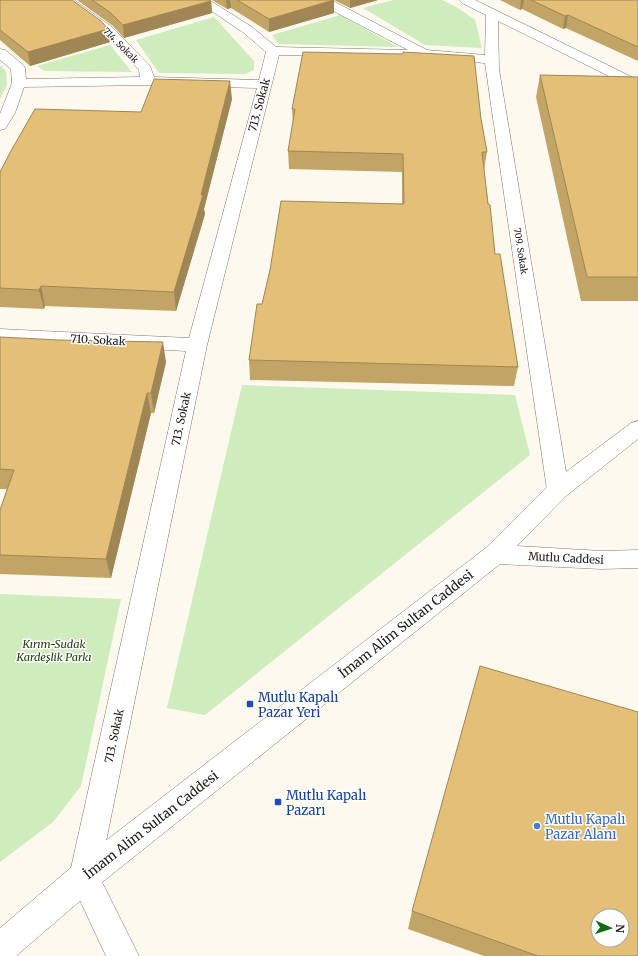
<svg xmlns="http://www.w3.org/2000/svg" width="638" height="956" font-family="Merriweather,serif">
<rect width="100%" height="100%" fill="#fef9ef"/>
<g fill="#ceecbc">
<path d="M393,0H442L458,8L475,20L482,48L425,45L363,8Z"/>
<path d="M340,15L398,47L279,44L272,35Z"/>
<path d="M214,17L254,61V70L245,74L159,73L136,40Z"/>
<path d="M110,45L132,72L45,71L37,66Z"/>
<path d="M0,65L6,71L7,85L0,99Z"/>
<path d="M242,385L515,395L530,455L205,715L167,708Z"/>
<path d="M0,594L121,599L81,786L53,822L0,862Z"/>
</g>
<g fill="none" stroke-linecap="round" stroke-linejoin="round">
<defs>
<path id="minor" d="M60,0H74L112,27L150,66L154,77L259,80L266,52L244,33L195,0H209L252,27L276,47L408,50L318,3L316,0H331L427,50L485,55L486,15L462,3L460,0H475L638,80V89L633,88L498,21L499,69L569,490L566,496L558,498L550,496L547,490L485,63L426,58L279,55L207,345L99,876L139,956H106L69,877L186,351L0,341V329L189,338L257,88L148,85L24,87L15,113L5,129L0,130V114L12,83L11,69L0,60V49L5,50L23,65L25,68L26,79L140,77L139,70L104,33Z"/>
<path id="tertiary" d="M638,421V439L566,496L517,546L601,551L638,550V568L601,569L500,564L95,888L16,956H0V928L73,866L487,547L550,484L631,423Z"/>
</defs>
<use href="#minor" stroke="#7d776d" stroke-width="1"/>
<use href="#tertiary" stroke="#7d776d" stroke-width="1"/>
<use href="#minor" fill="#fff" fill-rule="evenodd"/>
<use href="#tertiary" fill="#fff" fill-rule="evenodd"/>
</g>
<g fill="#c3a467">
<path d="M0,0L110,42L30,66L0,40Z"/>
<path d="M77,0H210L211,1L212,13L124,38L113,26Z"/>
<path d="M212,0H334V13L269,32L231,8L227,9Z"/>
<path d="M334,0H378L350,8Z"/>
<path d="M500,0H638V61L566,28L563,29L522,9L520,10Z"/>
<path d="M540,75L638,77V301H581L536,97Z"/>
<path d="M232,99L204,209L205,214L176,311L45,306L44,309L0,307V172L141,112Z"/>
<path d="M292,109L481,119L487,152L484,170L495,254L518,367L514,386L250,380L249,360L262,304L402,204V172L289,169L288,151L293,123Z"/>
<path d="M0,337L166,362L154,413H151L111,578L0,574V510L7,489H0Z"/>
<path d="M412,911L638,956H484L408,929Z"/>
</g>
<g fill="#9f8654">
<path d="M226,0H230L231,8L227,9Z"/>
<path d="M334,0V13L269,32V19Z"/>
<path d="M350,0H378L350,8Z"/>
<path d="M521,0H524L522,9L520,10Z"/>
<path d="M211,1L212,13L124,38L123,25Z"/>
<path d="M568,15L566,28L563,29L565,16Z"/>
<path d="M108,29L110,42L30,66L28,52Z"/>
<path d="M230,81L232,99L204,209L205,214L176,311L174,292L201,195Z"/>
<path d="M41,286L45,306L44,309L39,290Z"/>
<path d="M163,342L166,362L154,413L151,393Z"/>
<path d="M147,393L151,413L111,578L106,559Z"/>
</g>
<g fill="#e3bf78" stroke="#9f8654" fill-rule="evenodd">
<path d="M0,0H72L101,21L108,29L28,52L0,30Z"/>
<path d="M92,0H210L211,1L123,25L111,13Z"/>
<path d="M237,0H334L269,19Z"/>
<path d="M531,0H638V47L568,15L565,16Z"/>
<path d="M303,52L403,54V52L474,56L481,119L487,152H482L488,204L490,205L495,254H500L518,367L249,360L257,304H262L270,270L281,201L404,204L403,154L288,151L295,109H292Z"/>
<path d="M540,75L638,77V277H587Z"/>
<path d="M154,79L230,81L201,195H203L174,292L41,286L39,290L0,288V172L12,149L35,109L141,112Z"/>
<path d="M0,337L59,340L163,342L151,393H147L106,559L0,555V510L14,470L0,469Z"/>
<path d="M480,666L638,712V956H538L412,911ZM598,916H622V940H598Z"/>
</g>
<g fill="#1a4fb4" stroke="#fff" stroke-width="1.5">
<rect x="246" y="700" width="8" height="8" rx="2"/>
<rect x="274" y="798" width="8" height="8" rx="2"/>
</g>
<circle fill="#3f7fe0" stroke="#fff" stroke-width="1.5" cx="537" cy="826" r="4"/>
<g text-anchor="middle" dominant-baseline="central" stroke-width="3" stroke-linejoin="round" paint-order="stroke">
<g font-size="9" fill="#22201c" stroke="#fff">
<text transform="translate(121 45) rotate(45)">714. Sokak</text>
<text transform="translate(521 251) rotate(81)">709. Sokak</text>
</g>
<g font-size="11" fill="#22201c" stroke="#fff">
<text transform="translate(259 105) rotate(-75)">713. Sokak</text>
<text transform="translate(98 340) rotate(3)">710. Sokak</text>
<text transform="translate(181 419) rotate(-78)">713. Sokak</text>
<text transform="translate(566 558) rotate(3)">Mutlu Caddesi</text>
<text transform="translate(114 736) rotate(-78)">713. Sokak</text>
</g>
<g font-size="11" font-style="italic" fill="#253e0f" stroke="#fff">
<text x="54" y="644">Kırım-Sudak<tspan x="54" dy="13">Kardeşlik Parkı</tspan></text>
</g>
<g font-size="13" fill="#22201c" stroke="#fff">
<text transform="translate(406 624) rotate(-38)">İmam Alim Sultan Caddesi</text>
<text transform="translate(151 825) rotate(-38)">İmam Alim Sultan Caddesi</text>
</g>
<g font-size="13" fill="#164399" stroke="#fff" text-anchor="start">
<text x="258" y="697">Mutlu Kapalı<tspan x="258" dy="15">Pazar Yeri</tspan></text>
<text x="286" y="795">Mutlu Kapalı<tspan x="286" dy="15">Pazarı</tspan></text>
</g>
<g font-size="13" fill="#366cbe" stroke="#fff" text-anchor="start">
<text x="545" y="819">Mutlu Kapalı<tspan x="545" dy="15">Pazar Alanı</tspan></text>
</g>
</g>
<g transform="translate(610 928) rotate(93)"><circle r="19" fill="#ffffff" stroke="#a7a6a4"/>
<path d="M0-3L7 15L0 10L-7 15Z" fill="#126a13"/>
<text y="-6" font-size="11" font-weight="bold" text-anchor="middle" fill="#22201c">N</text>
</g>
</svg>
